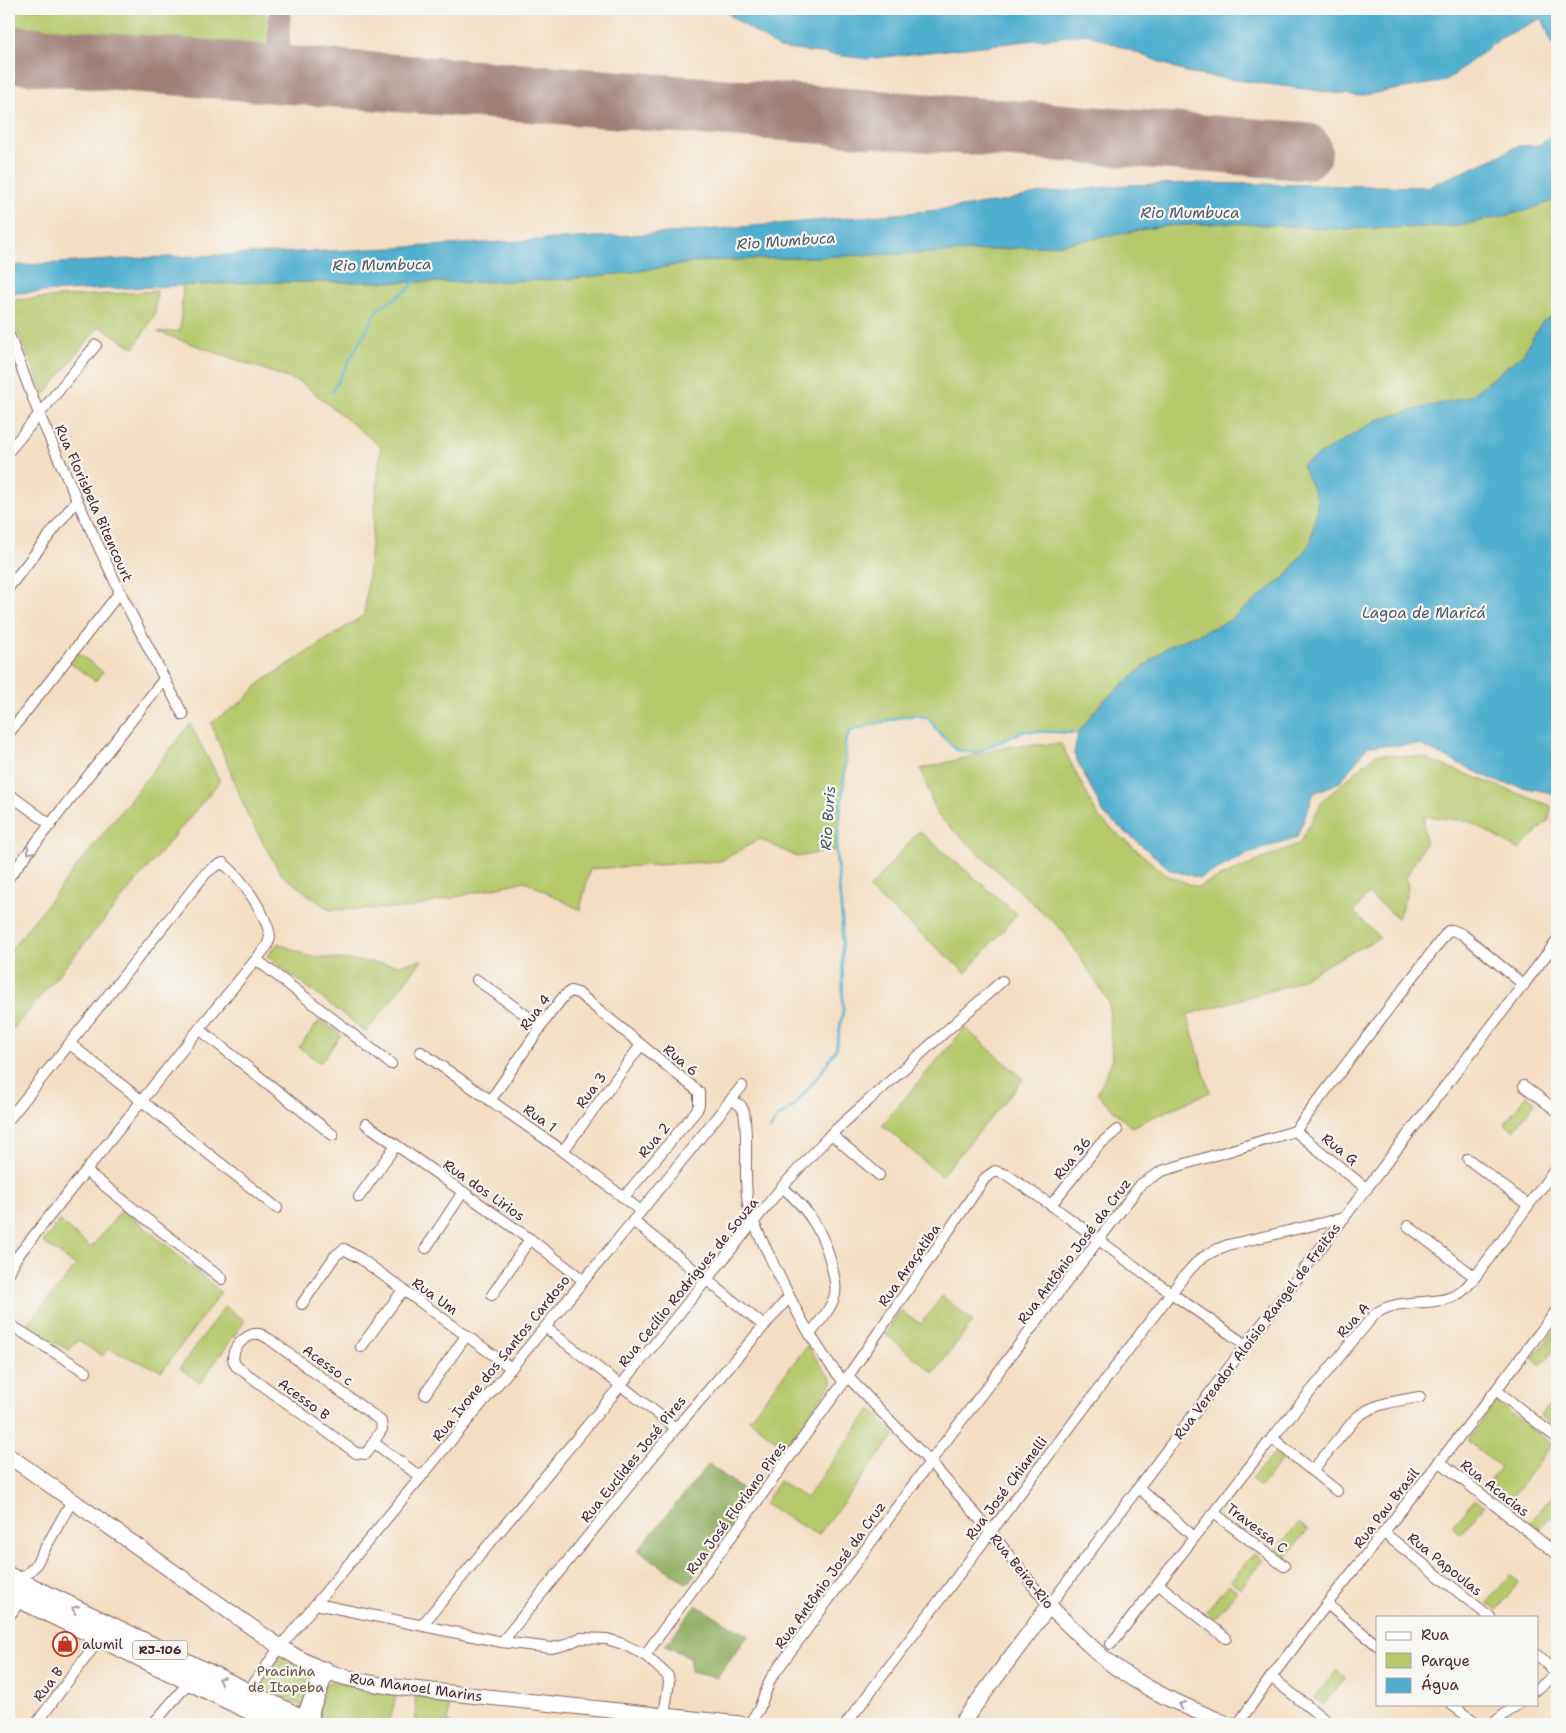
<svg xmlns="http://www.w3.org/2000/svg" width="1566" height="1733" font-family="'Shantell Sans',sans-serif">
<rect width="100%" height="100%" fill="#f6f6f2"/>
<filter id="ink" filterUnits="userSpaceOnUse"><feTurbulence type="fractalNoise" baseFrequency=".02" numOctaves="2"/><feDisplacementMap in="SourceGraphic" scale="10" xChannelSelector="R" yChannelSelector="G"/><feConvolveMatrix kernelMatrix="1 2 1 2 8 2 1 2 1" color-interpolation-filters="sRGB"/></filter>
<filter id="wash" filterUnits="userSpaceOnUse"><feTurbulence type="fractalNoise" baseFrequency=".0096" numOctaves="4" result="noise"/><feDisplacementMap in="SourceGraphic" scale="20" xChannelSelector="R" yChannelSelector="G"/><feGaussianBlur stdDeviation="1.12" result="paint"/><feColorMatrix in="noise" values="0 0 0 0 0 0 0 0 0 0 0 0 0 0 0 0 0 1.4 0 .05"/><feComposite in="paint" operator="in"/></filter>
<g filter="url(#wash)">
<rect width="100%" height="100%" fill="#f3dec3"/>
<g fill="#b5c86b" stroke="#80744b">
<path d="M9,9H204L260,13L267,15L273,20C273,34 274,51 258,54L9,36Z"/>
<path d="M1557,199V313L1542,322L1523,354L1470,396L1377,420L1302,465L1319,501L1311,542L1286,576L1229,621L1167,647L1101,703L1078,733L1024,731L976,753L957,750L940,734L929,719L918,715L897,718L850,731L845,743L846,763L836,850L797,857L760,839L721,861L590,869L580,910L525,881L408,908L329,910L281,874L248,816L211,723L243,701L260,683L364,615L381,447L302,383L158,332L180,331L183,285L263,282H484L569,279L634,272L702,261L979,251L1063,244L1163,226L1229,223L1344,229L1458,226L1525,211Z"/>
<path d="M157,291L155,314L134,348L99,326L45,394L14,324L13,300Z"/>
<path d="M76,651L103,672L95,681L68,661Z"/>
<path d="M190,724L220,781L9,1034V952Z"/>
<path d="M1061,744L1099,818L1166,875L1197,887L1300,843L1323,800L1376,754L1421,757L1551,806L1549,820L1519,850L1468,821L1424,816L1425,844L1406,877L1408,890L1398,918L1368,894L1354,912L1380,938L1337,959L1293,984L1187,1015L1210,1092L1131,1127L1097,1094L1112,1061L1109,1002L1063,931L937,815L921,769L1010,746Z"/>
<path d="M919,831L1017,914L966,973L869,889Z"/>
<path d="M278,943L308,956L398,965L422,960L366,1032L267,956Z"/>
<path d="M321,1019L341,1035L320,1063L299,1047Z"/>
<path d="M965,1028L1024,1079L941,1176L882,1125Z"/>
<path d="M1526,1095L1535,1102L1514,1131L1505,1124Z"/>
<path d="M123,1209L221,1292L162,1371L108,1349L102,1356L78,1340L69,1350L25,1327L76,1266L43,1242L59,1221L91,1248Z"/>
<path d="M942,1296L973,1321L934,1373L885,1334L900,1311L921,1324Z"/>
<path d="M225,1306L245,1321L200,1383L180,1368Z"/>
<path d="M1555,1331L1557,1332V1345L1541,1365L1532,1358Z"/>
<path d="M807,1346L833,1381L785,1448L749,1419Z"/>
<path d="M1557,1395V1428L1540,1416Z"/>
<path d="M1496,1402L1552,1444L1508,1503L1486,1486L1500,1467L1468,1441Z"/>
<path d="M871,1409L895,1435L818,1535L764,1504L779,1481L806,1498Z"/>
<path d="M1275,1452L1283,1459L1260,1487L1251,1479Z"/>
<path d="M1557,1490V1508L1539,1530L1530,1523Z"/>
<path d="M1475,1499L1484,1506L1461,1534L1452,1526Z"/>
<path d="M1299,1523L1308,1530L1285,1558L1276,1550Z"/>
<path d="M1254,1553L1263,1560L1240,1588L1231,1581Z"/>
<path d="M1510,1575L1519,1582L1496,1610L1487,1603Z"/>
<path d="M1229,1584L1237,1591L1214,1619L1206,1611Z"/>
<path d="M283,1658L314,1675L304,1707L264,1688L263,1683L277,1660Z"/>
<path d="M1337,1670L1346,1677L1323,1705L1314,1698Z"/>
<path d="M332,1681L396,1696L389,1724H323L317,1722L324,1685Z"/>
<path d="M415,1696L449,1702L448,1722L453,1724H416Z"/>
</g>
<g fill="#90ac5f" stroke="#6d6645">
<path d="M709,1464L753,1497L687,1584L638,1550Z"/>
<path d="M696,1605L748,1636L717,1678L690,1672V1657L665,1646Z"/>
</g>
<g fill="#50afcf" stroke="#4d677d">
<path d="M723,9H1557V56L1542,18L1501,38L1446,81L1358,96L1191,74L1088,34L867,59L779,48L731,16Z"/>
<path d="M1557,131V199L1525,211L1458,226L1344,229L1229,223L1163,226L1063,244L979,251L702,261L634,272L569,279L484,282H263L18,293L9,292V266L143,258L353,250L670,233L919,212L1001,202L1035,194L1128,185L1194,183L1427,187L1493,159L1517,146L1539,145Z"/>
<path d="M1557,313V794L1498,782L1420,745L1368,746L1340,782L1314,793L1297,837L1245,855L1200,878L1171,870L1104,814L1074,754L1078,733L1101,703L1167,647L1229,621L1286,576L1311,542L1318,501L1302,465L1377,420L1470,396L1523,354L1542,322Z"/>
</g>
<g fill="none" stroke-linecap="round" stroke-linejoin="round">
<g stroke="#50afcf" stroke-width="2.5">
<path d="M332,392L378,309L409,289L415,279"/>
<path d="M770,1130L776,1119L794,1106L823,1070L836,1049L843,1011L842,920L836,850L846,763L845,743L850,731L897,718L918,715L929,719L940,734L957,750L976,753L1024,731L1078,733"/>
</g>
<g stroke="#9e7e77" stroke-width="22">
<path d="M280,9C279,41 271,68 310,77"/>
<path d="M244,72C261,69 273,64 278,46"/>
</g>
<path stroke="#9e7e77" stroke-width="58" d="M9,54L1303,151"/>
</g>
</g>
<g filter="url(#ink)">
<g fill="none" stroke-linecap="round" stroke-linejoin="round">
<defs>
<g id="street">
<path d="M9,335L39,414L77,500L120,592L183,715"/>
<path d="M9,451L96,345"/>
<path d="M9,587L77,500"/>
<path d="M9,733L120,592"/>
<path d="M9,794L51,825"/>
<path d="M9,877L164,679"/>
<path d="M257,960L391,1064"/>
<path d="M477,980L541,1026"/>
<path d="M199,1029L333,1135"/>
<path d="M70,1044L277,1208"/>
<path d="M421,1052L563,1151L641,1211"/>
<path d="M1524,1086L1557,1111"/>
<path d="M732,1100L741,1106L744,1112C749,1142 743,1173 748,1204C752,1223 762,1240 770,1257C791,1301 812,1345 844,1382"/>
<path d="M490,1101L549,1015L564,996L571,991L578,993L699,1092V1105L697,1110L624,1197"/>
<path d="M9,1119L206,873L214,867L223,863C241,877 265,912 270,935C270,938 268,943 267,946L199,1029L16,1258L9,1273"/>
<path d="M366,1124L530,1239L583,1280"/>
<path d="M1295,1131L1367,1189"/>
<path d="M831,1134L879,1175"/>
<path d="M563,1151L641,1045"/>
<path d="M1468,1159L1528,1205"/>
<path d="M86,1171L222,1279"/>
<path d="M782,1187C810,1210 826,1236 833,1272C835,1280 837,1290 834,1298C830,1311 818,1323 810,1334"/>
<path d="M359,1197L396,1145"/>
<path d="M1051,1205L1098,1146L1117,1130"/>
<path d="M633,1221L763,1325"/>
<path d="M1408,1226L1475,1277"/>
<path d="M426,1248L463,1192"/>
<path d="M492,1295L530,1239"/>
<path d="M302,1304L335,1256L344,1249L361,1259L511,1368"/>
<path d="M9,1324L86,1372"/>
<path d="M545,1327L676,1428"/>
<path d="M254,1334H260L269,1339L381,1421L382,1429L366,1454L356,1453L236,1366C227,1352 242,1338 254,1334Z"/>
<path d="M361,1347L403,1290"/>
<path d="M848,1377L930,1462L991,1532L1049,1606L1246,1345L1557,941"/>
<path d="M1496,1390L1557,1438"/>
<path d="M425,1394L466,1336"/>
<path d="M1272,1438L1337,1491"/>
<path d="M374,1443L421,1477"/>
<path d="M1439,1461L1557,1554"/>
<path d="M1312,1471L1356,1418C1374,1403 1397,1401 1420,1397"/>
<path d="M1139,1488L1194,1537"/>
<path d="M1214,1513L1284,1566"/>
<path d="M1384,1533L1490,1617"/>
<path d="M16,1580L26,1575L35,1566L72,1501"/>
<path d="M1158,1584L1226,1638"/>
<path d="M316,1604L502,1642L552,1648L565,1645L580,1638L607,1639L623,1644L645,1655L668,1676L669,1683L664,1715"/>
<path d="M1327,1604L1377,1645"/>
<path d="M9,1616L22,1599"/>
<path d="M422,1625L621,1385L782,1187L831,1134L1002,981"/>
<path d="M502,1642L676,1428L789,1297"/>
<path d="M1111,1644L1272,1438L1375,1314C1400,1296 1434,1308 1458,1294C1465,1290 1470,1283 1475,1277L1557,1167"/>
<path d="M645,1655L844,1382L985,1178L995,1171L1007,1175L1051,1205L1171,1293L1246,1345"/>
<path d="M1537,1655L1557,1674"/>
<path d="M1271,1677L1330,1724"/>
<path d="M1537,1689L1557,1674"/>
<path d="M247,1693L280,1647L633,1221L742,1086"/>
<path d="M1451,1704L1478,1724"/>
<path d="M36,1724L101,1637"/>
<path d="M153,1724L190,1681"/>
<path d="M749,1724L759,1709L771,1678L782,1663L930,1462L1141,1184L1162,1171L1295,1131L1448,931L1452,930L1462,934L1524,985"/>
<path d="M846,1724L1171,1293C1190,1269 1197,1256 1228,1245L1344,1218"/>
<path d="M1238,1724L1271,1677L1327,1604L1496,1390L1557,1310"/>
<path d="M1492,1724L1518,1704"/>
</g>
<g id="secondary">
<path d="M9,1456L280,1647C321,1673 347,1680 395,1687L740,1724"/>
<path d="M961,1724L1049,1606C1068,1624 1086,1643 1105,1659C1142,1689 1184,1706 1227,1724"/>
</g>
<g id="highway">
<path d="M9,1577L312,1724"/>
<path d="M9,1593L279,1724"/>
<path d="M312,1724L309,1717L310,1708L325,1671"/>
</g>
</defs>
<use href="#street" stroke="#856260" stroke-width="12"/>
<use href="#secondary" stroke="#856260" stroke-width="17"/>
<use href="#highway" stroke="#856260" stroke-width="21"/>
<use href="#street" stroke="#fff" stroke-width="10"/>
<use href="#secondary" stroke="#fff" stroke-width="15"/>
<use href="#highway" stroke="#fff" stroke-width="19"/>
</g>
<defs><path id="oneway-chevron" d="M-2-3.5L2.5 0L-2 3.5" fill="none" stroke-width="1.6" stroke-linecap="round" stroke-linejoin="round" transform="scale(1.25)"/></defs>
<g stroke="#ae9aa0">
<use href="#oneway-chevron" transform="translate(30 851) rotate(129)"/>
<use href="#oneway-chevron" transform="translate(75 1609) rotate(-154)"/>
<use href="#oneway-chevron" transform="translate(221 1680) rotate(-154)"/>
<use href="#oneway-chevron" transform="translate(1182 1705) rotate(-157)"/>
</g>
</g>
<defs>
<symbol id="shop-ring" viewBox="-11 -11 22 22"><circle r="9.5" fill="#f6f6f2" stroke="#c8321e" stroke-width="1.5"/><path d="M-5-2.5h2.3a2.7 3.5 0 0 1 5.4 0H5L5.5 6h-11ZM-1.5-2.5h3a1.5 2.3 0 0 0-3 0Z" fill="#c8321e"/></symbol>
</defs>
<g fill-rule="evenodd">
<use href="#shop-ring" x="51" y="1630" width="28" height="28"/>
</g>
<g text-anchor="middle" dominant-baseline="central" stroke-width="4.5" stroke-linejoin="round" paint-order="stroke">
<rect fill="#f6f6f2" stroke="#7e6067" stroke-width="1" x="132.5" y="1640.5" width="55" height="19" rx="4"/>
<g font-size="12" font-weight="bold" fill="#4a1f2b">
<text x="160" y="1650">RJ-106</text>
</g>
<g font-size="14" fill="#4a1f2b" stroke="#f6f6f2">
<text transform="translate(94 503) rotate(66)">Rua Florisbela Bitencourt</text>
<text transform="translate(535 1012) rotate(-53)">Rua 4</text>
<text transform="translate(681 1060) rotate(40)">Rua 6</text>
<text transform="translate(591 1090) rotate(-54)">Rua 3</text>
<text transform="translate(540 1118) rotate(35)">Rua 1</text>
<text transform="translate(654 1140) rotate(-50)">Rua 2</text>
<text transform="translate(1340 1149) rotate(39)">Rua G</text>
<text transform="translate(1072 1158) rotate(-51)">Rua 36</text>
<text transform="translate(484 1190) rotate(35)">Rua dos Lirios</text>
<text transform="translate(1074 1251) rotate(-53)">Rua Antônio José da Cruz</text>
<text transform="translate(909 1265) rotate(-55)">Rua Araçatiba</text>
<text transform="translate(688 1282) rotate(-51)">Rua Cecílio Rodrigues de Souza</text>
<text transform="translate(435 1296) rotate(36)">Rua Um</text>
<text transform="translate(1353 1320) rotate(-48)">Rua A</text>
<text transform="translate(1257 1331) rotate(-53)">Rua Vereador Aloísio Rangel de Freitas</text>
<text transform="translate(501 1358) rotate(-51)">Rua Ivone dos Santos Cardoso</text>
<text transform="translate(328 1365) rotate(36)">Acesso c</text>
<text transform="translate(304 1399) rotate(36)">Acesso B</text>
<text transform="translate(633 1459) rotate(-51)">Rua Euclides José Pires</text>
<text transform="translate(1006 1488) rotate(-53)">Rua José Chianelli</text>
<text transform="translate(1495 1488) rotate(38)">Rua Acacias</text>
<text transform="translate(736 1508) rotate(-54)">Rua José Floriano Pires</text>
<text transform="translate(1386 1508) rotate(-52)">Rua Pau Brasil</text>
<text transform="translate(1257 1528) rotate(37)">Travessa C</text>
<text transform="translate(1445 1564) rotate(39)">Rua Papoulas</text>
<text transform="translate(1022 1571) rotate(51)">Rua Beira-Rio</text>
<text transform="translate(830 1575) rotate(-54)">Rua Antônio José da Cruz</text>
<text transform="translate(48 1684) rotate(-53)">Rua B</text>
<text transform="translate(416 1687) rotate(8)">Rua Manoel Marins</text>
</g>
<g font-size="14" fill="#4a1f2b" stroke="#f6f6f2" text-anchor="start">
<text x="82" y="1644">alumil</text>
</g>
<g font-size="14" fill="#6a523e" stroke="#f6f6f2">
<text x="286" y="1671">Pracinha<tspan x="286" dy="16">de Itapeba</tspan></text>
</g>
<g font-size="15" font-style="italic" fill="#4c596d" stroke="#f6f6f2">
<text x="1190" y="213">Rio Mumbuca</text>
<text transform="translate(786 241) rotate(-4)">Rio Mumbuca</text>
<text transform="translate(382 265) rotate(-1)">Rio Mumbuca</text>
<text x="1424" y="613">Lagoa de Maricá</text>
<text transform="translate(828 818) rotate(-86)">Rio Buris</text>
</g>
</g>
<rect width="1566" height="1733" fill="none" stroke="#f6f6f2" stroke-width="30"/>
<rect x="1376" y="1616" width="162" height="90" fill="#f6f6f2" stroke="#b1a0a2"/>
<rect x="1386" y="1632" width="25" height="8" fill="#ffffff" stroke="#b1a0a2"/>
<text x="1421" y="1640" font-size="15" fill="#4a1f2b">Rua</text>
<rect x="1386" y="1653" width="25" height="15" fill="#b5c86b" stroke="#b1a0a2"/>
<text x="1421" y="1666" font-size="15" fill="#4a1f2b">Parque</text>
<rect x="1386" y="1678" width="25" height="15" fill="#50afcf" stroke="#b1a0a2"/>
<text x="1421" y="1690" font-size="15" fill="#4a1f2b">Água</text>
</svg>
